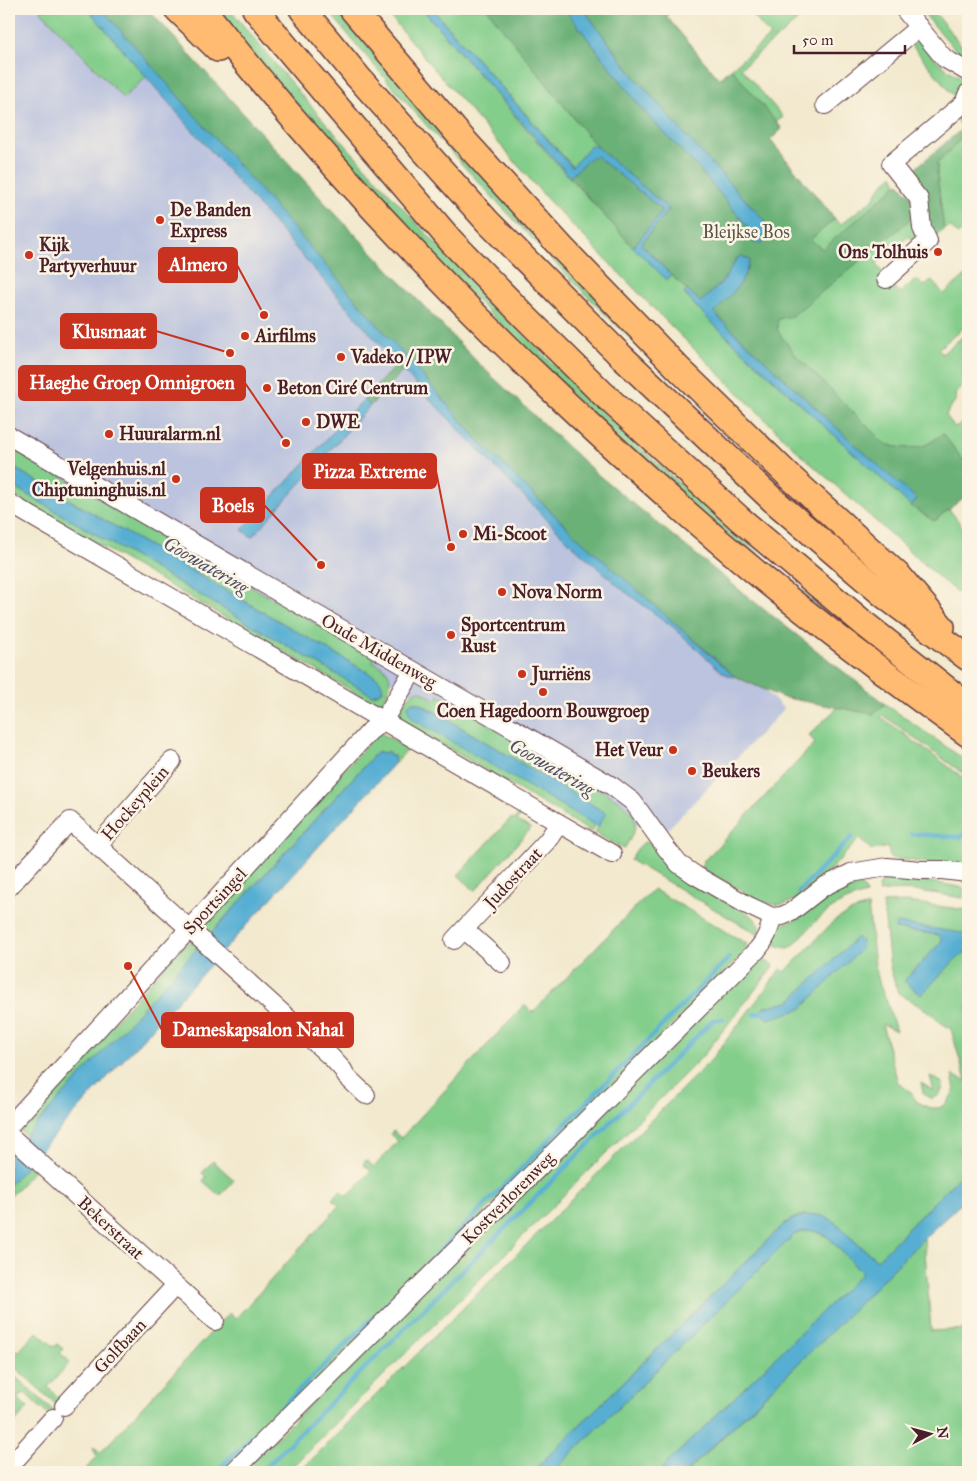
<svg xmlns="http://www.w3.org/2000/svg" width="977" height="1481" font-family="'IM FELL Great Primer',serif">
<rect width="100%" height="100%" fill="#fcf5e5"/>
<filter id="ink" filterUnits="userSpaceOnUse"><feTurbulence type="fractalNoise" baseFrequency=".02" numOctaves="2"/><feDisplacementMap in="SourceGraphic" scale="10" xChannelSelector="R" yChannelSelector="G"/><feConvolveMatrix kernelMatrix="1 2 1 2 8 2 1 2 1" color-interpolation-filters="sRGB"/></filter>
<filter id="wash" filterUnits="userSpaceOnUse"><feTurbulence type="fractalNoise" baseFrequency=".0096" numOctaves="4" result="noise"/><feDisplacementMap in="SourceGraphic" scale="20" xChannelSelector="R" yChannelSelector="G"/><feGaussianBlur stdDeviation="1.12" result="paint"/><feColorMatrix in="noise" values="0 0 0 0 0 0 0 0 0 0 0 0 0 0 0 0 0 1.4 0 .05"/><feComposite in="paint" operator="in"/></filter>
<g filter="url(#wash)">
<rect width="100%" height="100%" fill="#f2e9ce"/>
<path fill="#bbc3de" d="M9,9H136L464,396L784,709L660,837L9,460Z"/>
<g fill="#83ce8b" stroke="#66765b">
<path d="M39,9H88L146,77L123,98Z"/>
<path d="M214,9H230C281,73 335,134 390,194C474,286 562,376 654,460C728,528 804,593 882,656L778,578L613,436L394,218Z"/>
<path d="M327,9H341L668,374C617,327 569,278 521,227C454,157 388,84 327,9Z"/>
<path d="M384,9H422C502,100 580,195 667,280L671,275L687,290L684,294L708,319L911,506L934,521L939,518L716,311L672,208L593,147L573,167L432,9H674L666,16L719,79L770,36L748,9H788L798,20L741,68L783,117L776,122L782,129L770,140L840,225L873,199L881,186L893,175L920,234L917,245L909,236L876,264L899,293L917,279L924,286L931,280L944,294L968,273V324L938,349L942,354L968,332V347L963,372L961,389L955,394L956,399L946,415L954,427L968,421V494L949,509L968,534V601L943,581L798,452L664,319L548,200L430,64Z"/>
<path d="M920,9H932L961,45L963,44L968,50V58L955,49Z"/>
<path d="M916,37C931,55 945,73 968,79L963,97L952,94L909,42Z"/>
<path d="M968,131V226L958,235L950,226L944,230L937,175V164Z"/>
<path d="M9,446L375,658L373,662C378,664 384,667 387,671C394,680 387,705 375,704L9,493V484L372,695L378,694L379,679L9,465Z"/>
<path d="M415,691H421L436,700L439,695L620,801C642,821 638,826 624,849L595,833L605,813L420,703L413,702L595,825L591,832L400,720C398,709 407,697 415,691Z"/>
<path d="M885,704L968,762V777L883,715L881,717L968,781V868L890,858L888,847L872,850L859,839C843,856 829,872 812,886C805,892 798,899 790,902C778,907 767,904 756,899L701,868L704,860L708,857L815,743L809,735L838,707L873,714Z"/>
<path d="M379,732L408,749L395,763C391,754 385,753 376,753L209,935L205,931L204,921Z"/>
<path d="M518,814L521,815L517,821L531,828L475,891L458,875L511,818L514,820Z"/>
<path d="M644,842L651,843L665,860L753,917C758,922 760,926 759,933L757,934L630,860L637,849Z"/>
<path d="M889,875L901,876L964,888L963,898C936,894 907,887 879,892L878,886Z"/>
<path d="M854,881L865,889L866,894C828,905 818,918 793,946C786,950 780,947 773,943L778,928L781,925L796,919L804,914L822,897Z"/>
<path d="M653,889L747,944L745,947L748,949L225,1472H83L97,1457L93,1447L101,1452L229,1313L235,1319L339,1206L332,1199L340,1191L347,1197L371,1171L363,1164L366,1160L374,1167L398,1141L390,1134L393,1131L401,1138L524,1005L533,1012Z"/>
<path d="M907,902L968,910V1138L958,1149L968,1160V1171L960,1176L877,1260L850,1237L837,1224L814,1215H802L792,1219L783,1225L532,1472H299L711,1060L781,969L785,972L834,921L850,912L868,906L875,965L880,986L887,1002L896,1031L882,1024L898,1083L911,1092L916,1101L927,1107L932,1108H939L946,1104L955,1090L952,1075L966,1081L951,1029L937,1020L935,1016L931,1013L898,993L890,967L883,903Z"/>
<path d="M186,943H194L199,947L26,1136L21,1132V1124Z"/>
<path d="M758,956L774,966L702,1057L287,1472H242Z"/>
<path d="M930,1076L943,1083C944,1093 934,1103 925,1095C922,1092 922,1087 921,1083L934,1091Z"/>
<path d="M213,1161L234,1180L220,1196L203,1181L206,1177L202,1173Z"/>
<path d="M30,1162L36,1168L9,1198V1185Z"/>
<path d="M808,1230L815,1231L828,1237L863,1273L658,1472H553L794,1235Z"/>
<path d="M924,1238L931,1331L968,1329V1472H687L759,1402Z"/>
<path d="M37,1332L54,1347L57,1344L63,1349L60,1353L70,1362L48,1387L60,1399L59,1407L9,1362L13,1356L11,1354L16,1349L19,1351Z"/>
<path d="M9,1371L54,1411L47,1414L25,1393L17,1398L28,1408L11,1427L9,1425V1392L10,1391L9,1389Z"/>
</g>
<g fill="#6ab177" stroke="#5a6851">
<path d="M101,9H148L324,202L480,365L597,474L747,596L885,704L873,714L781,697L734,676L708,652L608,566L575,535L481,443Z"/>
<path d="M487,9H565L646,114L700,170L754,234V243H762L750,205L696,147L633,75L583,9H674L666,16L719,79L732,69L782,129L770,140L835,219L810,240L823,249L899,183L913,199L916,215L792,316L778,319L777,329L782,337L795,354L884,443C896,448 912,450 925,445C931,443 937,437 943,434L964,461L968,459V494L934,521L911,506L916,499L852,442L714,313L744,276L750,260L737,258C728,277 716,288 701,302L671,275L641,244L669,209L596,146Z"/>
<path d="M968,109V131L937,164V175L944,230L934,238L902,165L905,162L912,171L963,128L956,119Z"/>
<path d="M596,155L660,208L661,213L633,247L570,177L589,158Z"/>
<path d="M397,364L403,371L370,406L364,399Z"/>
</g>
<g fill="#56afd3" stroke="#50677f">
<path d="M88,9H101L109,17L481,443L575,535L734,676L732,677L722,672L673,627L624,591L571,544L494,466L403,371L146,77Z"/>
<path d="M422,9H432L572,167L591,145L596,146L669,209L641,244L671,275L667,280L633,247L661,213L660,208L596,156L589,159L570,177Z"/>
<path d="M565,9H583L633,75L696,147L764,220L766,229L762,243H754V234L700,170L646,114Z"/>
<path d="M741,256L750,260L744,276L737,288L714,313L852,442L917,499L911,506L708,319L684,293L687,290L701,302C708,295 716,289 722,282C728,275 733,261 741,256Z"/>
<path d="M364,399L370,406L252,537L242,530Z"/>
<path d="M9,465L379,679L382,685L383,691L372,695L9,484Z"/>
<path d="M413,702L419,703L606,813L598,827L413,719L409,713L408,705Z"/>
<path d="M387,751L390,753L389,755L392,757L393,755L395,758L394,759L395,763L9,1185V1154L376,753L380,752L386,753Z"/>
<path d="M896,923L968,934V952L957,958L921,995L904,981L941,942V938L939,935L895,929Z"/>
<path d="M857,937L862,942L860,950L801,1009L768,1019L763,1015L762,1010L764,1007L789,1002Z"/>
<path d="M968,1171V1197L924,1238L839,1324L686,1472H658L862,1273L828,1237C816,1229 806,1229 794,1235L553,1472H532L783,1225C800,1214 819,1210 836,1223C842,1227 845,1233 850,1237C858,1245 868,1252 877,1260L960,1176Z"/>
</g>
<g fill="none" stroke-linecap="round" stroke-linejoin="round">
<g stroke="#56afd3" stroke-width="4.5">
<path d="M911,834L960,837L964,834L968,827"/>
<path d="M798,892L852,837"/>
<path d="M755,1014L768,1011"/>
<path d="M216,1472L408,1283L729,958"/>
<path d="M261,1472L713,1020L723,1019"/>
</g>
</g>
</g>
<g filter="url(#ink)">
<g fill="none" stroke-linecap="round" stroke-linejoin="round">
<defs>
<g id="minor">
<path d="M904,9L944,58L968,72"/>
<path d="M825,105L919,27"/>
<path d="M886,279L928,241L922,228L919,199L891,164L964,103L968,93"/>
<path d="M9,436L612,786L633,802L666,848L679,864L695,875L747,905L772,917L782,916L791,912L823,887L851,873L887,867L921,870H942L968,873"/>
<path d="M9,503L612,854"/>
<path d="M98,845L172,761"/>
<path d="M9,887L70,821L332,1058L343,1070L346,1076L366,1095"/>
<path d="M465,930L502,963"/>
<path d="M454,940L547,841L559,824"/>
<path d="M9,1126L370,731L383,721L413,671"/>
<path d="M9,1135L215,1321"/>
<path d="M64,1406L175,1286"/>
<path d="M9,1467L53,1418"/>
<path d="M233,1472L757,950C766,940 770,930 772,917"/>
</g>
<g id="highway">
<path d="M177,9L218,49"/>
<path d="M203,9C309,144 426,270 551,389C628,462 707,534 790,600C848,646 908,691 968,734"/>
<path d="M255,9L292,54L451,241L524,316L601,392L741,520L867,626L968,706"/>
<path d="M302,9L358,77L488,222L622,357L773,500L885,596L968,658"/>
<path d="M352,9L460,136L562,248L678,368L789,476L900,577L942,627"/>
</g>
</defs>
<use href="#minor" stroke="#633d43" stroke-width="20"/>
<use href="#highway" stroke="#633d43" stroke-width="28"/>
<use href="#minor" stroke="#fff" stroke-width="18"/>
<use href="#highway" stroke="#ffbb71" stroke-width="25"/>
</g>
</g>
<g fill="#c8321e" stroke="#fcf5e5" stroke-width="2">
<circle cx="160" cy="220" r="5"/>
<circle cx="938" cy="252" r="5"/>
<circle cx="29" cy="255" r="5"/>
<circle cx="245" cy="336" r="5"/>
<circle cx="341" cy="357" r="5"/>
<circle cx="267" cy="388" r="5"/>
<circle cx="306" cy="422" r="5"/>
<circle cx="109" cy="434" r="5"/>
<circle cx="176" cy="479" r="5"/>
<circle cx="463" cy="534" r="5"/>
<circle cx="502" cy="592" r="5"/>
<circle cx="451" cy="635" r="5"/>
<circle cx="522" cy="674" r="5"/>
<circle cx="543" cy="692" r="5"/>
<circle cx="673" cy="750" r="5"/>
<circle cx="692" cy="771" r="5"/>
</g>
<g text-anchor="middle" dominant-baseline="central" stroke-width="5" stroke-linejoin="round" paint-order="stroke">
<g font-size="18" font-weight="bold" fill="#4a1f2b" stroke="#fcf5e5" text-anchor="start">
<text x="170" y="210">De Banden<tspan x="170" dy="21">Express</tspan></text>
<text x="39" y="245">Kijk<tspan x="39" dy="21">Partyverhuur</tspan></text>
<text x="928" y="252" text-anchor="end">Ons Tolhuis</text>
<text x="255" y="336">Airfilms</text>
<text x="351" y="357">Vadeko / IPW</text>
<text x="277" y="388">Beton Ciré Centrum</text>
<text x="316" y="422">DWE</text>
<text x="119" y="434">Huuralarm.nl</text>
<text x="166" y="469" text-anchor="end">Velgenhuis.nl<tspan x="166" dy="21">Chiptuninghuis.nl</tspan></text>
<text x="473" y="534">Mi-Scoot</text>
<text x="512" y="592">Nova Norm</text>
<text x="461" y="625">Sportcentrum<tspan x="461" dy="21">Rust</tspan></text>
<text x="532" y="674">Jurriëns</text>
<text x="543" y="711" text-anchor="middle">Coen Hagedoorn Bouwgroep</text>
<text x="663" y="750" text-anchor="end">Het Veur</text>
<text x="702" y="771">Beukers</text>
</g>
<g font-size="18" fill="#5b5448" stroke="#fcf5e5">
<text x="746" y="232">Bleijkse Bos</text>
</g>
<g font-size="18" fill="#4a1f2b" stroke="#fcf5e5">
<text transform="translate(379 651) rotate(30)">Oude Middenweg</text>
<text transform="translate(135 803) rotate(-49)">Hockeyplein</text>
<text transform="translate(513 878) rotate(-47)">Judostraat</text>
<text transform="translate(215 901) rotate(-47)">Sportsingel</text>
<text transform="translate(508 1198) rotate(-45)">Kostverlorenweg</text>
<text transform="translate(111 1228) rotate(43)">Bekerstraat</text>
<text transform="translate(120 1346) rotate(-47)">Golfbaan</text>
</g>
<g font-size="19" font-style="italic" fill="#4e5166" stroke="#fcf5e5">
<text transform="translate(206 565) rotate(30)">Goowatering</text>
<text transform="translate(552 767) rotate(30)">Goowatering</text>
</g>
</g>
<path fill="none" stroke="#c8321e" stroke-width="2" d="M264 315L237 265M230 353L156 331M286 443L245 383M451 547L436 471M321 565L264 505M128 966L162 1030"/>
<g fill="#c8321e" stroke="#fcf5e5" stroke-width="2">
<circle cx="264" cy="315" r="5"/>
<circle cx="230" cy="353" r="5"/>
<circle cx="286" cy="443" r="5"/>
<circle cx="451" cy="547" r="5"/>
<circle cx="321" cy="565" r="5"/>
<circle cx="128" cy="966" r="5"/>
</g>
<g fill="#c8321e" stroke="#c8321e" stroke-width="2">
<rect x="159" y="248" width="78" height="34" rx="5"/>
<rect x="61" y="314" width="95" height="34" rx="5"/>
<rect x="19" y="366" width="226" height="34" rx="5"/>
<rect x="303" y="454" width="133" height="34" rx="5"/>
<rect x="201" y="488" width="63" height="34" rx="5"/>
<rect x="162" y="1013" width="191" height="34" rx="5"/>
</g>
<g font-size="19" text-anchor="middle" font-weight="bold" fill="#fff">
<text x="198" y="271">Almero</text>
<text x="109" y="338">Klusmaat</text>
<text x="132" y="389">Haeghe Groep Omnigroen</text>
<text x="370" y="478">Pizza Extreme</text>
<text x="233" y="512">Boels</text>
<text x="258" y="1036">Dameskapsalon Nahal</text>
</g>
<rect width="977" height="1481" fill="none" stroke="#fcf5e5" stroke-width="30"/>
<g transform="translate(930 1434) rotate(84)" stroke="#fcf5e5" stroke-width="4" paint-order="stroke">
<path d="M0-4L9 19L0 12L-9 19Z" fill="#4a1f2b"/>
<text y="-8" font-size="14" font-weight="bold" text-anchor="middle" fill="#4a1f2b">N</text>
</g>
<path d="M794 45v8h111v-8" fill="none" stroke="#4a1f2b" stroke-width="2.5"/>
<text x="802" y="45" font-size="15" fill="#4a1f2b" stroke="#fcf5e5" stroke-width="4" paint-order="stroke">50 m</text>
</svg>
